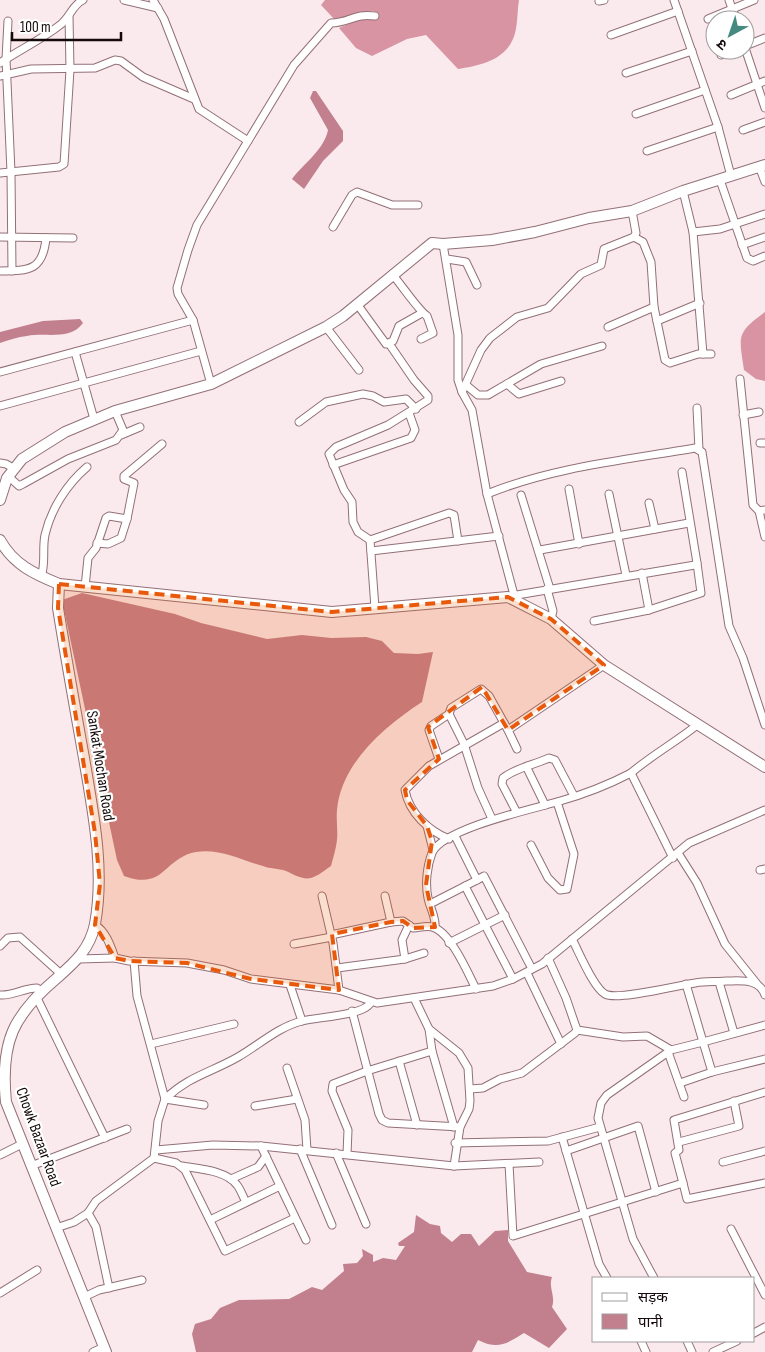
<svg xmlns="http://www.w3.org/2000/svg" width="765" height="1352" font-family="'Sofia Sans Condensed','Noto Sans Devanagari',sans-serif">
<rect width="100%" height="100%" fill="#faeaed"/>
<g fill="#d894a3">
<path d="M325,0H519C517,12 518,28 513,39C504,61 478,66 458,69L426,35L407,39L372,56L356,48L339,28L360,19H377L379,15L374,11H369L335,20L321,5Z"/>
<path d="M765,312V381L756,379L744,370C739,336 736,333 765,312Z"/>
</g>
<g fill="#c2808e">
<path d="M313,91H316L343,131V141L323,161L304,189L292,179C304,163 324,150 328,130L310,98Z"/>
<path d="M80,319L83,323C70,341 46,332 27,336C18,337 9,340 0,343V332L43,321Z"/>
<path d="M82,593L175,614L201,623L267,639L302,635L331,638L366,637L382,641L394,653L418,654L433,652L422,702C385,726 341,763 337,810C336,820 338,830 337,840C336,849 333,858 331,866C325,870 318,876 311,878C302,880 293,874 286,871C278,868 270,869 263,866C241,860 219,848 196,852C163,858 165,891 124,876L117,860L62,600Z"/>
<path d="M416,1215L430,1224L440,1226L441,1233L452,1242L461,1234H471L479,1246L495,1231L508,1230V1241L527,1272L552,1277C548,1288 556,1296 552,1307L567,1329L549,1348L524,1333C506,1344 498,1350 478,1340L472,1352H196L192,1334L195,1324L211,1319L220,1308L239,1300L289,1299L312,1287L322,1290L344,1271L343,1264L357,1263L363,1256L362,1249L373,1255V1262L383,1258L396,1260L405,1246H399L398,1243L414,1232Z"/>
</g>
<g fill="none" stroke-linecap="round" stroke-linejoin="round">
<defs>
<g id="street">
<path d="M124,0L158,8"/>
<path d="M153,0L164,19L199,109L248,141"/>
<path d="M674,0L718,127L731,176"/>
<path d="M729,0L736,20"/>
<path d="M599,1L604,0"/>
<path d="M708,19L754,0"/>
<path d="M8,21L6,59L11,172L12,271"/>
<path d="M611,35L678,11"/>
<path d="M745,46L765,38"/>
<path d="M745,48L765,108"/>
<path d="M721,55L735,50"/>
<path d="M0,63C19,50 41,40 60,25C70,18 72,5 83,0"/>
<path d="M626,73L692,51"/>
<path d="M0,76L31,69L95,68L115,60L121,61L143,77L194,99"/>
<path d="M731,95L765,81"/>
<path d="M636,114L705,90"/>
<path d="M743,130L765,122"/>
<path d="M647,151L718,127"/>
<path d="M759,166L765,182"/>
<path d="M0,173L59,167L64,164L70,70L69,16"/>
<path d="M720,180L747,258L753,261L765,256"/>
<path d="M683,191L693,232L703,354"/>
<path d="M333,227L352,195L357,192L392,205H418"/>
<path d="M693,232L720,229L765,214"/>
<path d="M0,237L73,238"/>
<path d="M443,244L458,335V380L462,392"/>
<path d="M742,245L765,237"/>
<path d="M447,259L466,262L477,285"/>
<path d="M0,271C30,271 43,270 46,238"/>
<path d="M392,274C401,284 418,310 427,316L433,333L421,339"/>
<path d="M357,304L386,344L393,341L399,326L422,313"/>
<path d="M654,307L665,360L670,363L698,354H711"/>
<path d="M657,321L700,303"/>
<path d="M326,327L359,370"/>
<path d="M608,327L654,307L651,262L643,242L634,237"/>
<path d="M75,352L94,419"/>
<path d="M0,372L193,320"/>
<path d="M740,379L753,505L759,511"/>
<path d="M211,384L193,320L178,294L177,288L188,250L197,225L294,65L331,23C350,23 354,13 375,16"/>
<path d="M507,384L519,394L561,381"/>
<path d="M466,385L478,395H488L541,364L602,346"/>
<path d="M0,406L201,351"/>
<path d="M697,408L699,450"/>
<path d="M743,415L759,412"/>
<path d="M299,422L326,402L363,394L373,396L384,402L406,399L416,409"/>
<path d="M121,435L140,427"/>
<path d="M760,443H765"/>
<path d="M0,463L6,464L13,468"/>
<path d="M333,465L411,438L415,430L409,413"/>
<path d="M8,476L19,486L23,484L68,459L116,440L123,430L115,411"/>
<path d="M569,489L579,544"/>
<path d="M487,494C553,467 626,460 695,448L702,452L729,626L743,658L765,725"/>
<path d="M609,494L626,575"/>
<path d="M521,495L550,589"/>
<path d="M649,503L655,529"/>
<path d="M765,510L759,511L765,537"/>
<path d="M370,540L358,532L353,522L352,502L344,490L329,454L336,447L388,425L428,400V396L414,380L390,345"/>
<path d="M97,543L108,544L121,538L127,519"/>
<path d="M540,550L689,523"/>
<path d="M371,551L499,536"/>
<path d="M642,573L649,610"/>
<path d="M41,577C46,563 42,549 45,535C51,509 67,484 87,467"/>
<path d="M85,587L88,558L96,548L106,518L109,516L127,519L134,483L124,479V476L162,444"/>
<path d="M547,589L553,611L551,619"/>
<path d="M514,595L487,494L472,410L462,392L481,350L490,338L517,317L548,308L581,274L601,265L604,249L634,237L636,233L632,211"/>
<path d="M511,596L695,565L697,563L682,472"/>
<path d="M375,608L370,540L449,513L454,515L458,541"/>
<path d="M594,621L649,610L701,593L697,563"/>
<path d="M517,749L508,730L604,665"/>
<path d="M439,759L429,730L431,726L449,714"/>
<path d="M527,768L545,805"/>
<path d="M631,773C652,755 676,742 697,725"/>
<path d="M516,811L502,784L503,778C515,768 534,765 549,758L555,760L574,796"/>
<path d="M492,819L478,788L464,744L449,714L451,708L481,689L489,696L508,730"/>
<path d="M427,826L433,850"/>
<path d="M455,836L477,880L484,876L532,969"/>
<path d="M449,839C429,831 409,813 405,790L429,766L504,723"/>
<path d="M531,845L548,878L560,890L567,889L574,854L557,802"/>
<path d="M678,853L697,883L725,944L757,984"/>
<path d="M760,870L765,869"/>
<path d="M322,896L333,943L339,990"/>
<path d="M385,896L391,922"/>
<path d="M430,904L477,880"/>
<path d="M505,915L485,925L513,979"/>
<path d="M95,925C106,931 111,947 115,958L129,961L187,963L224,970L251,979L339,990L377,1003L493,986L513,979L542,964L689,843L765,810"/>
<path d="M435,927C436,917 430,908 428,898C425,884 427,866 432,853C442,829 532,809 557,802C582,795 608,785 631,773L673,858"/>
<path d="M331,935L391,922L403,921L413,928C420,928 425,925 432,927C450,931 468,973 476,989"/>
<path d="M572,939C579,952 593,987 605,994C617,1001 679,985 695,983C705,981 716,982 726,981C741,981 759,978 765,995"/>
<path d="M449,943L485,925L465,886"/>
<path d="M294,944L332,937"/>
<path d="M0,946L8,938L20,937L61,974"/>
<path d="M78,959L115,958"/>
<path d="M405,959L424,953"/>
<path d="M134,961L137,996L165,1099C189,1076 210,1073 238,1057C259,1045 278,1027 302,1021C316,1017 365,1016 371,1002"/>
<path d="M337,968L405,959L402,940L409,925"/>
<path d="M527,973L561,1044"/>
<path d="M719,982L734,1033"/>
<path d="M686,984L703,1042L765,1025"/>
<path d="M290,985L302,1021"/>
<path d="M0,995C13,996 24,988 37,988L41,991"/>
<path d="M36,996L105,1138"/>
<path d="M414,998L429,1029L459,1053L468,1068L470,1101L469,1109L460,1127L454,1166"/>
<path d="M352,1011L379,1114L382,1120L388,1123L460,1127"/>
<path d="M429,1029L432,1051L454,1127"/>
<path d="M577,1030L623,1037L647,1036L671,1050L703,1042L712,1072L765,1059"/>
<path d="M151,1044L234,1024"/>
<path d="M668,1052L684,1097"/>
<path d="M399,1061L417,1125"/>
<path d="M287,1068L305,1120L307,1150"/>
<path d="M680,1083L712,1072"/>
<path d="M470,1089L483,1088L500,1079L522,1073L575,1033L577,1030L566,998L548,958"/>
<path d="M255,1106L297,1099"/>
<path d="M562,1137L599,1264L607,1278"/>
<path d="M679,1142L739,1126L734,1101"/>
<path d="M455,1143L548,1141L600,1127"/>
<path d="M261,1146L306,1240"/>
<path d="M300,1149L332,1225"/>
<path d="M156,1150L213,1145L261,1146L454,1166L539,1162"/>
<path d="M566,1151L638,1126L656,1192"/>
<path d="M336,1153L366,1224"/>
<path d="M347,1154L348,1130L332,1091L333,1084L367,1071L432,1051"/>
<path d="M0,1155L22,1144"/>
<path d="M154,1158L176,1163L185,1170L225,1251L295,1218"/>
<path d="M723,1162L765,1151"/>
<path d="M509,1164L513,1236L683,1183L687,1199L765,1183"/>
<path d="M31,1166L127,1129"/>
<path d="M182,1166C198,1169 226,1170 237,1185C241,1190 243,1197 246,1202"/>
<path d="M231,1179L258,1167L266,1156"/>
<path d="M683,1183L675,1153L679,1150L674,1120L765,1092"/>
<path d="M88,1213L96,1201L154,1158L158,1121L165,1099L204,1105"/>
<path d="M210,1220L280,1186"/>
<path d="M56,1228L74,1222L88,1213L96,1227L109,1288"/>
<path d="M731,1229L765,1295"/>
<path d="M654,1278L633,1239L598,1118L601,1103L607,1095L671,1050"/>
<path d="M0,1293L37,1270"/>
<path d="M84,1297L99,1290L142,1280"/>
<path d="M754,1333L765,1327"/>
<path d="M641,1341L646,1352"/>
<path d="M687,1341L692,1352"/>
<path d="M93,1352L104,1347"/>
<path d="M713,1352L737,1341"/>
</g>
<g id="secondary">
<path d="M0,500L7,478L22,459L65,432L115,411L211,384L326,327L343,316L432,243L443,244L492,240L535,232L589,218L632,211L683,191L765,165"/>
<path d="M0,540C13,564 34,574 59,584L332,612L508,597L551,619L604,665L765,767"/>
<path d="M59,584L58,608C66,658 75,708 84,758C93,812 105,869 95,924C90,949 75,962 57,978C13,1015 0,1042 6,1102L106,1352"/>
</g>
</defs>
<use href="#street" stroke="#927077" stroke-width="9"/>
<use href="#secondary" stroke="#927077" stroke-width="12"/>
<use href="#street" stroke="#fff" stroke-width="7"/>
<use href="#secondary" stroke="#fff" stroke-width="10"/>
</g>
<path fill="#e8590c" fill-opacity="0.2" stroke="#e8590c" stroke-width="4" stroke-dasharray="10 6" stroke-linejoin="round" d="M59,584L332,612L508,597L551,619L604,665L508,730L482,687L428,727L439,759L405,790L407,800L427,826L432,841L426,885L435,927L413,928L403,921L391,922L332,934L339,990L251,979L187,963L129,961L115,958L95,925L100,884L95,833L58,608Z"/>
<g text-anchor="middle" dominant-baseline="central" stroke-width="4.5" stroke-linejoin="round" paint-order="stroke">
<g font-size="16" fill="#14080a" stroke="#fff">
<text transform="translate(100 766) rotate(81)">Sankat Mochan Road</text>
<text transform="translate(38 1137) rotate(70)">Chowk Bazaar Road</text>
</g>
</g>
<rect x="592" y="1277" width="162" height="65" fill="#ffffff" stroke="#a19c9d"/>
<rect x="602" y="1293" width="25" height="8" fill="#ffffff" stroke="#a19c9d"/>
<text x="638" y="1302" font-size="15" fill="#14080a">सड़क</text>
<rect x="602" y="1314" width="25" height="15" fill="#c2808e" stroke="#a19c9d"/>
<text x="638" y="1327" font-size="15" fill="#14080a">पानी</text>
<g transform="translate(730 35) rotate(220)"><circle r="24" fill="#ffffff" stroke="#a19c9d"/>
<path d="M0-4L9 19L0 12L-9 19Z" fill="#458a81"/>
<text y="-8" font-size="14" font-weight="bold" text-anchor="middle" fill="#14080a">उ</text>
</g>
<path d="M12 32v8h109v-8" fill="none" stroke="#14080a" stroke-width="2.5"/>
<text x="20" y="32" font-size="15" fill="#14080a" stroke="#ffffff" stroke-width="4" paint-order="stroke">100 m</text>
</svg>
